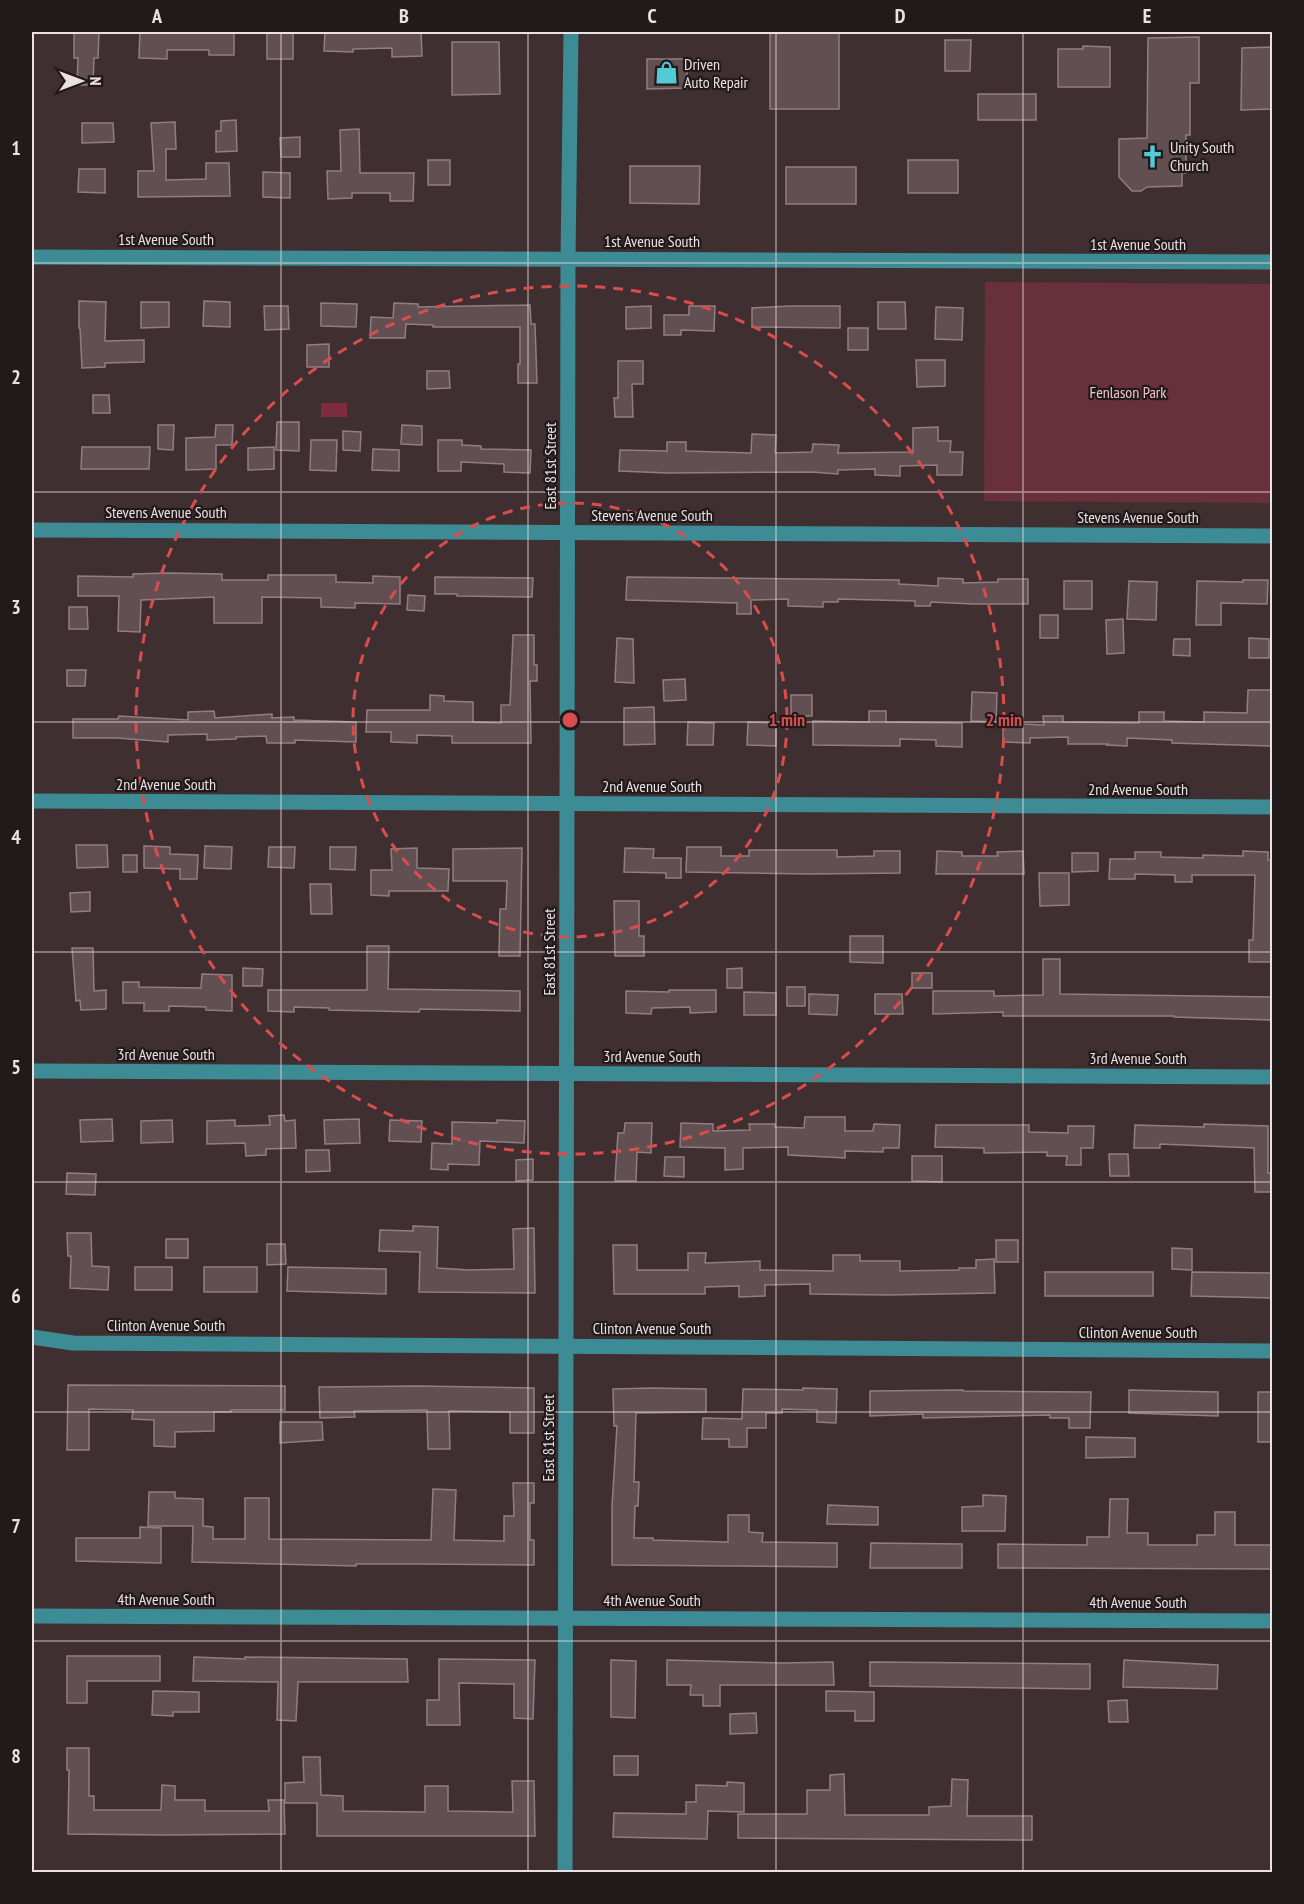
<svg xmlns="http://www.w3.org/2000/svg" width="1304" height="1904" font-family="'PT Sans Narrow',sans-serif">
<rect width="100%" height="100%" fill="#402f31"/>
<path fill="#68303a" d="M985,282L1272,284V503L984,501Z"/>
<rect fill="#7d2b3e" x="321" y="403" width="26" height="14"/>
<g fill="#624f52" stroke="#927e80" stroke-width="1.5">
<path d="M74,32H99L98,58H94L93,85H77L78,58H74Z"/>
<path d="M140,32H234V55H209V50H167V59L139,58Z"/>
<rect x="267" y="32" width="26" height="27"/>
<path d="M325,32H421L422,56L392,57V48L353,49V52L324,51Z"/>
<rect x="770" y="32" width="69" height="77"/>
<path d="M1199,37V83H1190V135H1186V173H1182V186L1147,187L1141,191H1132L1119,177V139L1147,138L1148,38Z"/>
<path d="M945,40H971L970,71H945Z"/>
<path d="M452,42H499L500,94L452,95Z"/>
<path d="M1083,46L1110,47V87H1058V49H1083Z"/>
<path d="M1272,47V109L1241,110L1242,48Z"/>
<path d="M647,59H687V88L647,89Z"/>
<rect x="978" y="94" width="58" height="26"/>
<path d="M236,120L237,151L216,152V131H221V121Z"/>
<path d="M175,122L176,149H166V180L206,179V163H229L230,196L138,197V171H154L151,123Z"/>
<path d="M82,123H113L114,142L82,143Z"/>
<path d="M359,129L360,173H414L413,201H390V193H352V198L328,199L327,171H341L340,130Z"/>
<path d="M300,137V157H281L280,138Z"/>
<rect x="428" y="160" width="22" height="25"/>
<rect x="908" y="160" width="50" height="33"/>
<path d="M630,166H700L699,204L630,203Z"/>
<rect x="786" y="167" width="70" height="37"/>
<path d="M79,169H105V193L78,192Z"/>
<path d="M263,172L290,173V198L263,197Z"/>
<path d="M79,301L106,302L105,341L144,340V362L105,363V367L82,368L80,328H79Z"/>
<path d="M204,301L230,302V327L203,326Z"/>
<path d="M141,302H169V327L141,328Z"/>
<path d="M878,302H905L906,329H878Z"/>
<path d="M321,303L357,304L356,327L321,326Z"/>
<path d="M394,303L418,304V307L530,305L531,324H535L537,383H518V364H520V327H433V325L406,324L405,338H370L371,317L393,318Z"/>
<path d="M264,306H288L289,329L265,330Z"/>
<path d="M651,306V328L626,329V307Z"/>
<path d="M689,306H715L714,331L681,330V335H664V315H689Z"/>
<path d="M790,306H840V328L752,327V308Z"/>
<path d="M936,307L963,308L962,340L935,339Z"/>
<rect x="848" y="328" width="20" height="22"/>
<path d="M329,344V367H307V345Z"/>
<path d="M916,360H945V386L917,387Z"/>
<path d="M618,361H643V384H632L633,417H615L614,398H618Z"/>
<path d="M427,371H449L450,388L427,389Z"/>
<path d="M93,395H109L110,413H93Z"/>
<path d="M277,422H299V451L276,450Z"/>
<path d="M158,425H174L173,450L158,449Z"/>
<path d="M216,425H233L232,445H216V469L186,470V438L215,437Z"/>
<path d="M402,425L422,426V445L401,444Z"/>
<path d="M938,427V441H951L950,452H963L962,475H937V465L900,466V476L875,475V469L838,470V474L812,472L667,473L619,471L620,450L667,451V442H686V451L751,453L752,434L776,435L775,453L812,452L813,444L839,445L838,453L913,452V428Z"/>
<path d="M343,431L361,432L360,451L343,450Z"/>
<path d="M311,440H337L336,471L310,470Z"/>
<path d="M438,440H462V445L481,446V449L531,450L530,473L504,472V464L461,462V471H438Z"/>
<path d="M82,447H150L149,469H81Z"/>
<path d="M274,447V469L248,470V448Z"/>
<path d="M373,449L399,450V471L372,470Z"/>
<path d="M169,573L222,574V580H268V575H336V582L373,583V576L400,577V604L355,603V608L321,607V598L262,597V623H214V597L141,600L140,632L118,631L119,596H78V576L133,577V574Z"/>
<path d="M435,577L533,578L532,597L457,596V594H435Z"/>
<path d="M627,577L899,580V584L938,586V578L963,579V583L998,582V579H1028V604H973L931,602L930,606H915V601L838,599V602H823V607L788,606V599L751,600V614H737V603L626,600Z"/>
<path d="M1243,580H1268L1267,604L1221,603V625H1196L1197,581L1243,582Z"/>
<rect x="1064" y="581" width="28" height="28"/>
<path d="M1129,581L1157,582L1156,620L1127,619Z"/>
<path d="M408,595L425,596L424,611L407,610Z"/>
<path d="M69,607H87L88,629H69Z"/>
<rect x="1040" y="615" width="18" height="23"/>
<path d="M1123,619L1124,653L1107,654L1106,620Z"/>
<path d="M513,635H534V665H537V681H530L531,743H452V736L417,735V743L391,742V732H366L367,710H430V695L444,696V701L473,702V722L501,723V705H510Z"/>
<path d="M617,638L633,639L634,683L615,682Z"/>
<path d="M1249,638L1269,639V658H1249Z"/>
<path d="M1174,639H1190V656L1173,655Z"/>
<path d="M67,670H86L85,686H67Z"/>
<path d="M685,679L686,700L664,701L663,680Z"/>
<path d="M1248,690H1272L1271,746L1172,743V740L1127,738V746L1107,745L1108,744H1068V737L1030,738V743L1003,742V723L1044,725L1043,716H1063V722L1139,723V712H1164V721L1204,722V712L1247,713Z"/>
<path d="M972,692L997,693L996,722L971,721Z"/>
<rect x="791" y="695" width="21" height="21"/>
<path d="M654,707L655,744L624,745V708Z"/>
<path d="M214,711L215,718L272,714V718L294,717V720L356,722V742L295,740V743H267L266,736L236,737V739L207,740V734L168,735V742L117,738H73V719H118L119,716L188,720V712Z"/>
<path d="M869,711H886V722L962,723V747L936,746V740L900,739V746L813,745V721L869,722Z"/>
<path d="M688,722L714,723L713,745H687Z"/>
<path d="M748,722L776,723V746L747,745Z"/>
<path d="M76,845H107L108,867L77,868Z"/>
<path d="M144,846L170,847V854L198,855L197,879H180V869L144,868Z"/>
<path d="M205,846L232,847L231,869L204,868Z"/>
<path d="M269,847H295L294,868L268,867Z"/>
<path d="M330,847H356L355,870L330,869Z"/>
<path d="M687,847H721V856H749V850H837V857L874,856V851H900V873L810,874L686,872Z"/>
<path d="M417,848V868L449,869L448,891H389V896L371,895V870H392L391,849Z"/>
<path d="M522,848L520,956H499L500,909H506L507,881H453V849Z"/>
<path d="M625,848L654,849L653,858H681V878H666V873L624,872Z"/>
<path d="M937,851L962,852V856H998L997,852L1023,851L1024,874H936Z"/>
<path d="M1243,851L1268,852V860H1272V962H1249V940H1253L1255,875H1192V882H1175V875L1135,874V879H1109L1110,859H1135V852H1161V857L1203,858V855L1243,856Z"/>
<path d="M1072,853H1098V871L1072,872Z"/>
<rect x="123" y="855" width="14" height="17"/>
<path d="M1039,873H1069V905L1040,906Z"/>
<path d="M310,884H331L332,914H311Z"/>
<path d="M90,892V911L71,912L70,893Z"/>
<path d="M614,901H639V936H644V956H615Z"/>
<path d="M850,936H883V963L850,962Z"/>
<path d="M367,946H389L388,989L520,991V1011L420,1009L419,1012L329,1010V1008L294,1007V1012L268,1011V990H367Z"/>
<path d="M72,948H93L94,991L106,990V1009L81,1010L80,1000L76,1001Z"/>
<path d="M1043,959H1060V994L1272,997V1020L1174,1017V1016H1003V1012L933,1014V991H994V996L1043,995Z"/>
<path d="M243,968L263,969L262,986H243Z"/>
<path d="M742,968V988H727V969Z"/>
<rect x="912" y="973" width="20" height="15"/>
<path d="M202,974L232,975V1011L206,1010V1007L169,1006V1011H144V1003H123V982H139V987L201,988Z"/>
<rect x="787" y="987" width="18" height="19"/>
<path d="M669,990H716V1012L690,1013V1007L652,1008L651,1014L626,1013V991L669,992Z"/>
<path d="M744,992L776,993V1015H744Z"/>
<path d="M809,994L838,995L837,1015L809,1014Z"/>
<path d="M875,994H902L903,1014H875Z"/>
<path d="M284,1115L285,1121L295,1120L296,1148L266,1149V1155L246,1156L245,1143L207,1144V1121L235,1120V1126L270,1125L269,1116Z"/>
<path d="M805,1117H845V1131H873L874,1124L900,1125L899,1148H883V1152L845,1151V1158L788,1155V1147L743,1148V1169L725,1170V1148L680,1147L681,1123L713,1124V1131L750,1130L749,1124H775V1127L804,1128Z"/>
<path d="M112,1119L113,1141L81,1142L80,1120Z"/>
<path d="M359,1119L360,1143L325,1144L324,1120Z"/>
<path d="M172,1120L173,1142L141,1143V1121Z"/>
<path d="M390,1120L422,1121L421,1142L389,1141Z"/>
<path d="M497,1120L525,1121L524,1143L480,1141L479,1165L448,1164V1170L431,1169L432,1143L452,1144V1122L497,1123Z"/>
<path d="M625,1123H652L651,1153L637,1152L636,1181H615L618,1133H624Z"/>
<path d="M1204,1124L1268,1126V1173H1272V1192H1255L1254,1148L1160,1144V1148H1134L1135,1125L1204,1127Z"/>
<path d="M936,1125H1029V1132L1068,1133V1126H1094L1093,1148H1081V1165H1066L1067,1156H1047V1152L984,1153V1148L935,1147Z"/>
<path d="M306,1150H329L330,1171L306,1172Z"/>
<path d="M1109,1154H1128L1129,1176H1110Z"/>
<path d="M912,1156H942V1182L912,1181Z"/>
<path d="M665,1157H684V1177L664,1176Z"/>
<path d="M533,1159V1180L516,1181V1160Z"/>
<path d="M67,1173L96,1174L95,1195L66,1194Z"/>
<path d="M413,1226L438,1227L437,1268L469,1270L514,1269L513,1229L534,1228L535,1293L419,1292L420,1252L379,1251L380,1230L413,1231Z"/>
<path d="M67,1233H91L92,1266L109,1267L108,1290L70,1288L71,1256H68Z"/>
<rect x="166" y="1239" width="22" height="19"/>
<rect x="996" y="1240" width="22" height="22"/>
<path d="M267,1244H285L286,1264L267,1265Z"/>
<path d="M613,1245H637V1270H688V1253H706L705,1263L760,1261V1270L833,1271V1255H860V1261H900V1271L959,1270V1268H976V1260L994,1259L995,1293L888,1295L810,1294V1284L765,1285V1296L739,1297V1286L705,1287V1294H614Z"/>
<path d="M1172,1248L1192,1249V1270L1172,1269Z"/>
<rect x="135" y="1267" width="37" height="23"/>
<rect x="204" y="1267" width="53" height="25"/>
<path d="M288,1267L386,1269V1294L287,1291Z"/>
<rect x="1045" y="1272" width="108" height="24"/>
<path d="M1192,1272L1272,1273V1298L1191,1296Z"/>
<path d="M68,1385L285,1386V1410H231V1412H214V1431L175,1432V1447L154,1446V1420L132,1419L133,1410L89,1409V1450H67Z"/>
<path d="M418,1386L534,1388V1433H510V1412L449,1411L450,1449H428L427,1410L354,1411L355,1417L320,1418L319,1387Z"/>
<path d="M652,1388L706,1389V1412L636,1413L634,1482H639L638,1506H635L634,1538H653V1540L728,1542V1515H749V1532L763,1533L762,1542L837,1543V1567L612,1565V1506L617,1426H614L613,1389Z"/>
<path d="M803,1388L837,1389L836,1423L817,1422V1410L782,1409V1413H766V1428H747V1447H729V1439H702L703,1418L742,1419L743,1389L803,1390Z"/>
<path d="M963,1390V1391L1091,1392L1090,1428H1069V1418H1050V1415L923,1418V1414L870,1416V1391Z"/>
<path d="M1129,1390L1218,1392V1416L1129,1413Z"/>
<rect x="1258" y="1392" width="14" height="50"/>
<path d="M280,1422H322L323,1440L280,1443Z"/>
<path d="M1086,1437L1135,1438V1457L1086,1458Z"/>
<path d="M513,1483H534V1503H530V1540H534V1565L418,1564H356V1566L192,1562L193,1526H148L149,1492H175V1498L203,1499V1526L213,1527V1539H245V1498H269V1539L431,1540L433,1489L456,1490L454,1540L504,1541V1516H514Z"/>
<path d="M983,1495L1006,1496L1005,1531H962V1507L983,1506Z"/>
<path d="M1110,1499H1128L1127,1533H1148V1545H1197V1535H1215V1512H1235V1545H1272V1569L998,1568V1544L1087,1545V1537H1109Z"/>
<path d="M828,1505L878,1507V1525L827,1524Z"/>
<path d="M140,1527L161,1528V1563L76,1561V1538H140Z"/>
<path d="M871,1543L962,1544V1568H870Z"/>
<path d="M67,1656H160V1681H87V1703H67Z"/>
<path d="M194,1657L245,1659V1657L407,1659L408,1682H298L296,1721L277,1720L278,1682L193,1681Z"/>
<path d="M439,1659L535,1660L533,1719L514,1718V1684L459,1683L460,1725H427V1700H439Z"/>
<path d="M611,1660L636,1661L635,1718L611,1717Z"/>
<path d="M667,1660L782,1663L833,1662L834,1685H720V1706H703V1695H690L691,1685H667Z"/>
<path d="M1124,1660L1218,1665L1217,1689L1123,1687Z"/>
<path d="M870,1662L1090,1664V1689L870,1686Z"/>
<path d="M153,1691L199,1692V1712H173V1716L152,1715Z"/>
<path d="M826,1691L874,1692V1721H855V1711H826Z"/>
<path d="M1127,1700L1128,1722H1109L1108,1701Z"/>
<path d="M756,1713L757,1733L730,1734V1714Z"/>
<path d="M67,1748H89V1796H94V1810H161L162,1785L175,1786V1800H205V1811H269L268,1800H284L285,1834L164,1835L68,1834L69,1770H67Z"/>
<rect x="614" y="1756" width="24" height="19"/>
<path d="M303,1757H320L321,1795L343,1796V1811L425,1812V1786H448V1811L513,1812L512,1781H534L535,1836H317V1803H285V1783L304,1782Z"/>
<path d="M844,1774L845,1815H929V1807L951,1806L952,1779L968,1780L967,1816H1032V1840L738,1838V1814H807V1790H830V1775Z"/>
<path d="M727,1782L744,1783V1812L708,1811L707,1839L613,1837L614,1813L686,1814V1802H696V1785L727,1786Z"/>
</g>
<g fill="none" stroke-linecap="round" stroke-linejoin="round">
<g stroke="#3c8b95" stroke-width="15">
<path d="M32,257L1272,262"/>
<path d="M32,530L1272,536"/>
<path d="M32,801L1272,807"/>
<path d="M32,1071L1272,1077"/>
<path d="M32,1337L73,1343L1272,1351"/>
<path d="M32,1616L1272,1621"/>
<path d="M565,1872L568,259L571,32"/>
</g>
</g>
<path fill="none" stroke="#ece0e2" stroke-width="1.5" stroke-opacity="0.55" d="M281,32V1872M528,32V1872M776,32V1872M1023,32V1872M32,263H1272M32,492H1272M32,722H1272M32,952H1272M32,1182H1272M32,1412H1272M32,1641H1272"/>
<g fill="none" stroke="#da4d4d" stroke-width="3" stroke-dasharray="10 8">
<circle cx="570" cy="720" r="217"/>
<circle cx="570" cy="720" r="434"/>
</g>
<defs>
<symbol id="shop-bare" viewBox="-9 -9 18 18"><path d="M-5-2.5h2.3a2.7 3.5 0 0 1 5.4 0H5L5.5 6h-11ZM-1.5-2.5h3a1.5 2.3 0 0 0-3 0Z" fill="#52cbd9" stroke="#211a1b" stroke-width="2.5" paint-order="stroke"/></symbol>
<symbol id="church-bare" viewBox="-9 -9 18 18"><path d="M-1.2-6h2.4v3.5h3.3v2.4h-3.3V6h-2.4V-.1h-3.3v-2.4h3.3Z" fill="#52cbd9" stroke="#211a1b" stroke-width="2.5" paint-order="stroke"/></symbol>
</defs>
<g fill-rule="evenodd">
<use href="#shop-bare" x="650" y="56" width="33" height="33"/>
<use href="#church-bare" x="1136" y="140" width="33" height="33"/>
</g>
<g text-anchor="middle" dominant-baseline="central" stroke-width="4.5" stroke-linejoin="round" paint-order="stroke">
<g font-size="16" fill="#ece0e2" stroke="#211a1b" text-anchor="start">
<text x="684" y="64">Driven<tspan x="684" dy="18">Auto Repair</tspan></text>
<text x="1170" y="147">Unity South<tspan x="1170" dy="18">Church</tspan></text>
</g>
<g font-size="16" fill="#ece0e2" stroke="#211a1b">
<text x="166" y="239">1st Avenue South</text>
<text x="652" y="241">1st Avenue South</text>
<text x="1138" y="244">1st Avenue South</text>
<text transform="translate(550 466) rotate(-90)">East 81st Street</text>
<text x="166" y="512">Stevens Avenue South</text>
<text x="652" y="515">Stevens Avenue South</text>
<text x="1138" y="517">Stevens Avenue South</text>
<text x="166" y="784">2nd Avenue South</text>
<text x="652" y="786">2nd Avenue South</text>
<text x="1138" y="789">2nd Avenue South</text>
<text transform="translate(549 952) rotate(-90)">East 81st Street</text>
<text x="166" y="1054">3rd Avenue South</text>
<text x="652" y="1056">3rd Avenue South</text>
<text x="1138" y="1058">3rd Avenue South</text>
<text x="166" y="1325">Clinton Avenue South</text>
<text x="652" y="1328">Clinton Avenue South</text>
<text x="1138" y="1332">Clinton Avenue South</text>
<text transform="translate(548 1438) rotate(-90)">East 81st Street</text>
<text x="166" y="1599">4th Avenue South</text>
<text x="652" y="1600">4th Avenue South</text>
<text x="1138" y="1602">4th Avenue South</text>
</g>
<g font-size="16" fill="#f4c2c8" stroke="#211a1b">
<text x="1128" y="392">Fenlason Park</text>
</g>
</g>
<circle cx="570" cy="720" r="9" fill="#da4d4d" stroke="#211a1b" stroke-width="3"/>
<g font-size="18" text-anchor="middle" font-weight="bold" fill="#da4d4d" stroke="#211a1b" stroke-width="4.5" stroke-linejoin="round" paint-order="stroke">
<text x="787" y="726">1 min</text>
<text x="1004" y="726">2 min</text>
</g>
<rect width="1304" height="1904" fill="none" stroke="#211a1b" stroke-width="66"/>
<g transform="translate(81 81) rotate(90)" stroke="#211a1b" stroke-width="4.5" paint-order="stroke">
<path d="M0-4.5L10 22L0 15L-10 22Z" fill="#ece0e2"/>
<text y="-9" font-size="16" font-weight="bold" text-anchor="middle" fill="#ece0e2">N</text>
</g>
<rect x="33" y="33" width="1238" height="1838" fill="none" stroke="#ece0e2" stroke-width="2"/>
<g font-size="20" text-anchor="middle" font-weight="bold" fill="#ece0e2">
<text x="157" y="23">A</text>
<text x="404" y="23">B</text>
<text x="652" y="23">C</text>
<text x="900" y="23">D</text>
<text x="1147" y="23">E</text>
<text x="16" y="155">1</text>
<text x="16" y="384">2</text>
<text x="16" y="614">3</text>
<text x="16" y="844">4</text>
<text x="16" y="1074">5</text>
<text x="16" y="1303">6</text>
<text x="16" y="1533">7</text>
<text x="16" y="1763">8</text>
</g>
</svg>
